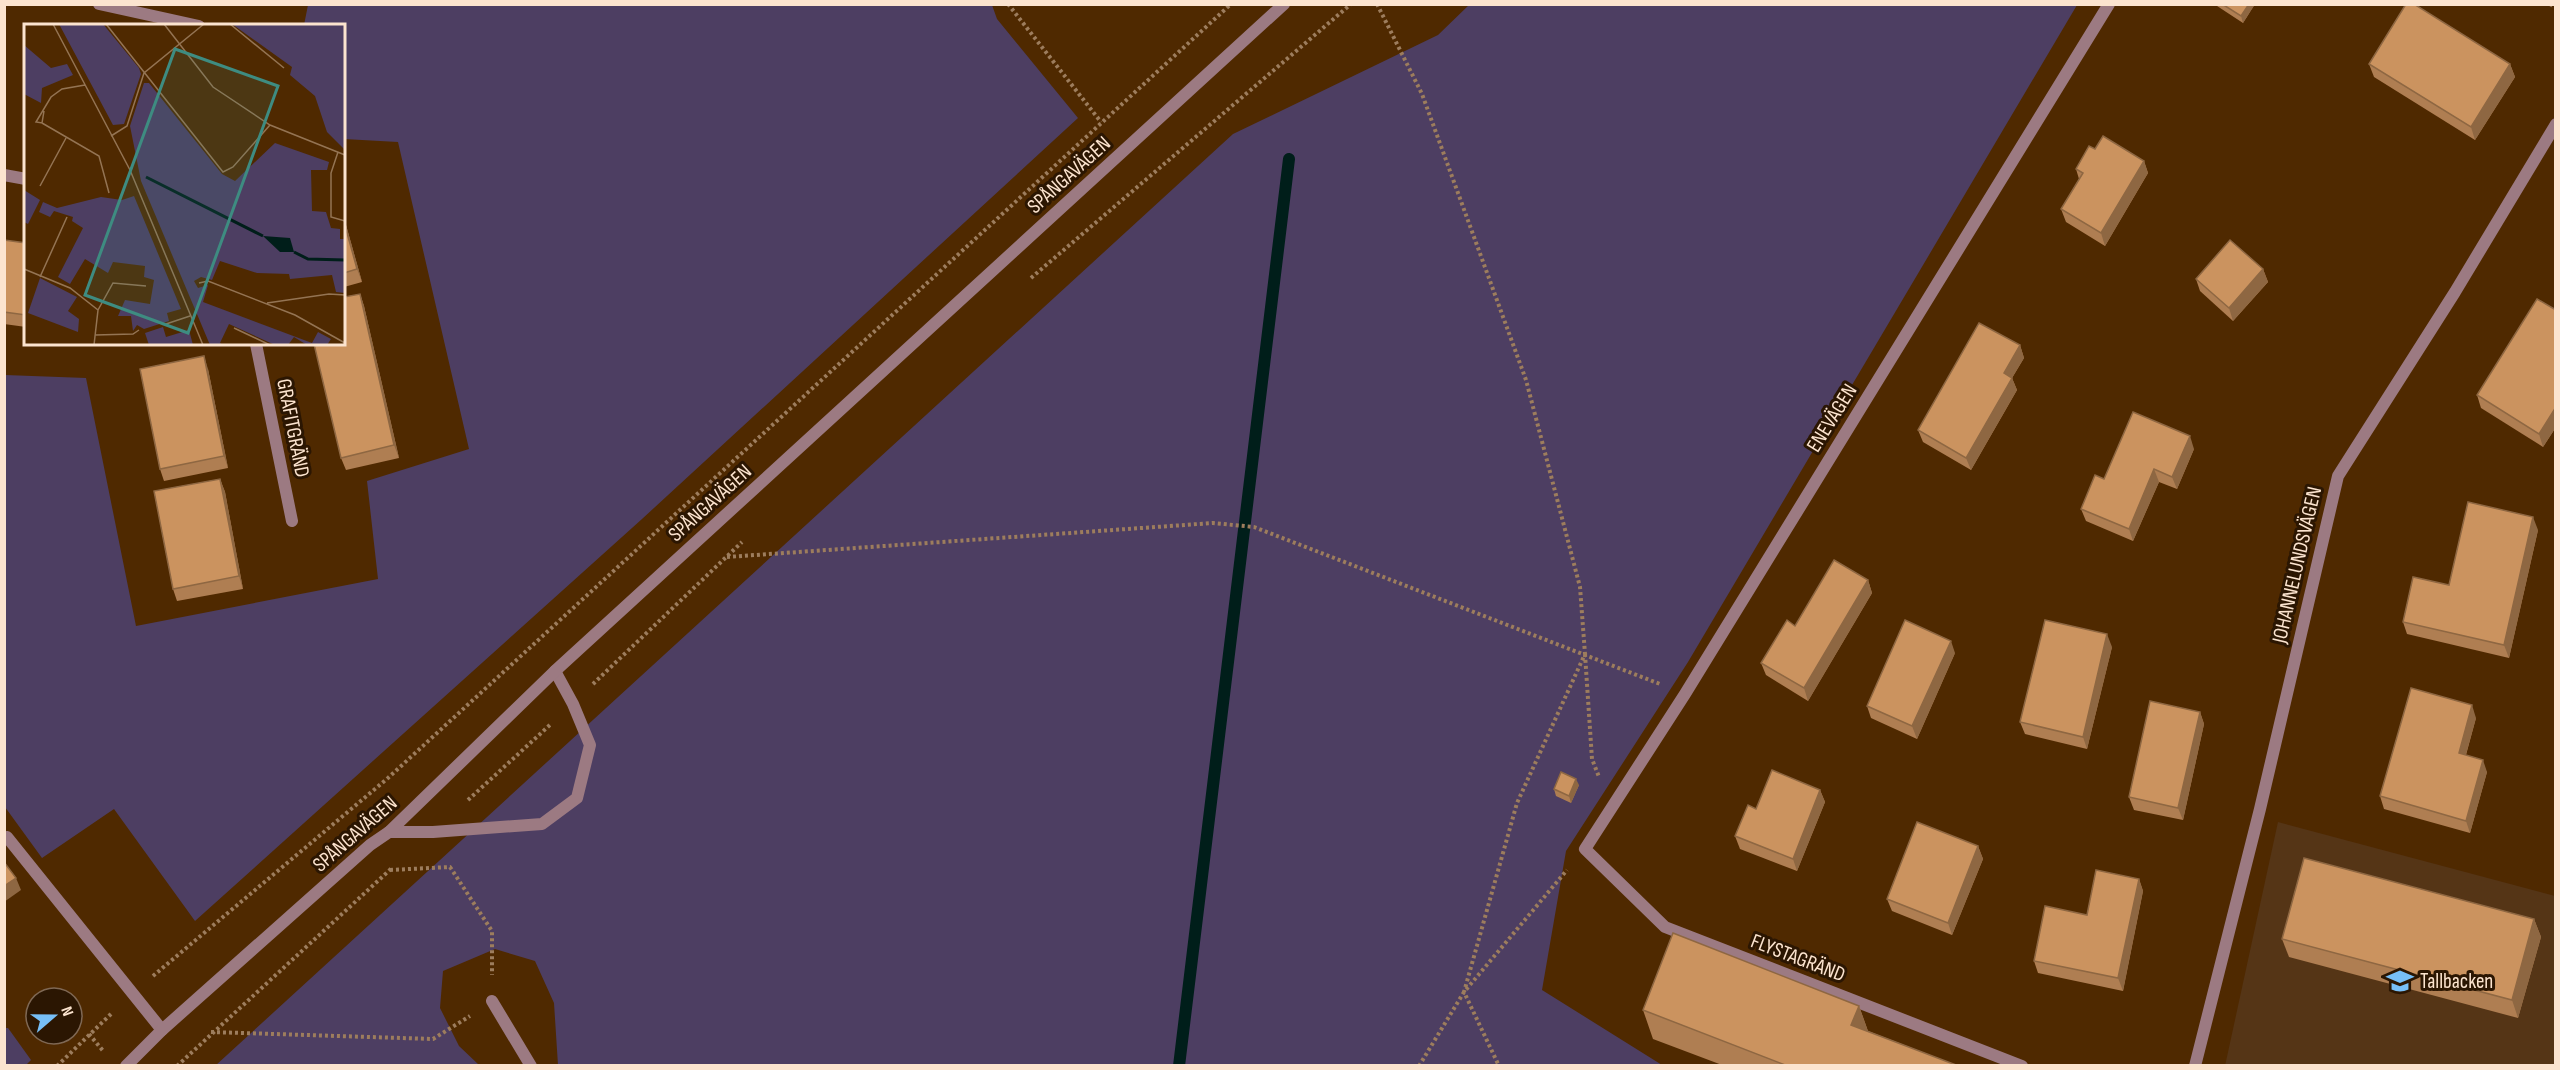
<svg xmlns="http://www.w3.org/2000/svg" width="2560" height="1070" font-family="'Sofia Sans Condensed',sans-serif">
<rect width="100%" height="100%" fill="#4f2900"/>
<path fill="#553516" d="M2278,822L2555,896V1065L2225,1066Z"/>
<g fill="#4d3e62">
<path d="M308,5H992L997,19L1078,118L642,519L195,921L114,809L42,858L5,807V375L86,378L136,626L378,579L367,481L469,449L398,142L344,139V26L304,25Z"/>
<path d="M1469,5H2077L1688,662L1566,851L1542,990L1662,1065H558L554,1003L535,961L495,949L443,971L440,1008L459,1046L479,1065L215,1066L1233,134L1438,35Z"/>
<path d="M4,1028H8L31,1060L26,1065H5Z"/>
</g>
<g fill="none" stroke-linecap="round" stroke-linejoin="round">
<path stroke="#001e1a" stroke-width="12" d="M1179,1066L1289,159"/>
<g stroke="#9d7d5d" stroke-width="4" stroke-dasharray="3 3" stroke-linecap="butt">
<path d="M1008,4L1101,122"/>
<path d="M1377,4L1422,94L1526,380L1580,587L1585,654L1517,803L1464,992L1499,1066"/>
<path d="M2550,4L2556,8"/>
<path d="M1031,278L1351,4"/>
<path d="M727,557L1213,523L1254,527L1660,684"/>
<path d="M1585,654L1592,759L1599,777"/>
<path d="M593,684L742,542"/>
<path d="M468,800L551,724"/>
<path d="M390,870L450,867L492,931V975"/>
<path d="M153,976L388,778L1231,4"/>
<path d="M211,1032L433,1039L470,1016"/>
<path d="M89,1034L104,1052"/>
<path d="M57,1066L112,1013"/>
<path d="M177,1066L393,867"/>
<path d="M1419,1066L1464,992L1567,870"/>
</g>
<g stroke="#9c7a82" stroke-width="12">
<path d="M99,4L199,26"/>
<path d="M389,832H433L542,824L577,798L590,745L573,704L555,671"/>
</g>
<g stroke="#9c7a82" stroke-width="12">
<path d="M4,175L26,179"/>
<path d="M256,344L292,521"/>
<path d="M7,837L162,1030"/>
<path d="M492,1001L531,1066"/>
<path d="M2022,1066L1665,927L1585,849L1685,694L2109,4"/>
<path d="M2195,1066L2260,809L2338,476L2455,292L2556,124"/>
</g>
<path stroke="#9c7a82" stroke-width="12" d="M126,1066L162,1030L370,845L389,832L555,671L1284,4"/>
</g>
<g fill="#af7e52">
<path d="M2214,4H2255L2243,23Z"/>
<path d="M2369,64H2510L2515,77L2475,140L2374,77Z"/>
<path d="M2144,161L2148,173L2105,246L2066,222L2061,209L2079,179L2076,169Z"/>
<path d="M344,218L362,282L344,287Z"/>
<path d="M4,240L26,243V327L4,324Z"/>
<path d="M2263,269L2268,282L2233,321L2200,291L2196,279Z"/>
<path d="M360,294L364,306L399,458L346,470L341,458Z"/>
<path d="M2556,310V427L2543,447L2481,408L2477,395Z"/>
<path d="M131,344H144V346Z"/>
<path d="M2020,345L2024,358L2012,378L2017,390L1971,470L1923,442L1918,430Z"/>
<path d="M208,369L228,468L164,481L160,469Z"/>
<path d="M2194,449L2177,489L2159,482L2133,541L2086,521L2081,509L2104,479Z"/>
<path d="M220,479L225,492L243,589L177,601L173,589Z"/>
<path d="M2538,530L2509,658L2407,634L2403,622L2449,585Z"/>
<path d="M1868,580L1872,593L1808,701L1766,675L1761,663L1795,626Z"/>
<path d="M2112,647L2087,749L2025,734L2020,722Z"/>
<path d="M1955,653L1917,739L1871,718L1867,706Z"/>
<path d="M2200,712L2204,724L2183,820L2134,810L2129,797Z"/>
<path d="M2476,718L2466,755L2487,772L2470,833L2384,809L2380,796Z"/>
<path d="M1579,785L1571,803L1556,796L1554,789Z"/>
<path d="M1820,790L1825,802L1797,871L1740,849L1735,836L1756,809Z"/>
<path d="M1978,846L1983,859L1952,935L1892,911L1887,899Z"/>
<path d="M2139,879L2143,891L2123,991L2038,973L2034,961L2087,915Z"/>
<path d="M2534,919L2541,937L2518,1018L2289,957L2282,939Z"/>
<path d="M1859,1006L1868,1031L1956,1065H1722L1653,1039L1643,1010Z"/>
</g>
<g fill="#8e6742">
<path d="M2249,4H2255L2243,23L2241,16Z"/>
<path d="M2510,64L2515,77L2475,140L2471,127Z"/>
<path d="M2144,161L2148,173L2105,246L2101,233Z"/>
<path d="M344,218L362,282L357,269L344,222Z"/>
<path d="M2263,269L2268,282L2233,321L2229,308Z"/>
<path d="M360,294L364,306L399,458L394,445Z"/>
<path d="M2020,345L2024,358L2012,378L2017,390L1971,470L1966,458L2004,373Z"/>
<path d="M204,356L208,369L228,468L224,456Z"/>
<path d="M2556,407V427L2543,447L2539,434Z"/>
<path d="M2190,436L2194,449L2177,489L2172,477Z"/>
<path d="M2154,469L2159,482L2133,541L2129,529Z"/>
<path d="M220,479L225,492L243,589L239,576Z"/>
<path d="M2533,517L2538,530L2509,658L2504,645Z"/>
<path d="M1868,580L1872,593L1808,701L1804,688Z"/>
<path d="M2107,634L2112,647L2087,749L2083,737Z"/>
<path d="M1951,641L1955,653L1917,739L1912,726Z"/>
<path d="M2472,705L2476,718L2463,765L2459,753Z"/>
<path d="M2200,712L2204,724L2183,820L2178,808Z"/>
<path d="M2483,760L2487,772L2470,833L2466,821Z"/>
<path d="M1576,779L1579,785L1571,803L1569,796Z"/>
<path d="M1820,790L1825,802L1797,871L1793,859Z"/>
<path d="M1978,846L1983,859L1952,935L1948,923Z"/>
<path d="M16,878L21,890L4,902V886Z"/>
<path d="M2139,879L2143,891L2123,991L2118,978Z"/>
<path d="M2534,919L2541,937L2518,1018L2512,1000Z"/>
<path d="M1859,1006L1869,1034L1851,1025Z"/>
</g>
<g fill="#cb935f" stroke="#8e6742" stroke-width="1.5">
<path d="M2222,4H2249L2241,16Z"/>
<path d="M2406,4H2414L2510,64L2471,127L2369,64Z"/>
<path d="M2103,136L2144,161L2101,233L2061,209L2083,173L2076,169L2089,146L2095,149Z"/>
<path d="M344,222L357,269L344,273Z"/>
<path d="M4,240L26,243V315L4,312Z"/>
<path d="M2230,240L2263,269L2229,308L2196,279Z"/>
<path d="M360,294L394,445L341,458L314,344H344V297Z"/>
<path d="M2537,299L2556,310V407L2539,434L2477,395Z"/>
<path d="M1979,323L2020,345L2004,373L2012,378L1966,458L1918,430Z"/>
<path d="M204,356L224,456L160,469L140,369Z"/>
<path d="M2133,412L2190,436L2172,477L2154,469L2129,529L2081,509L2095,475L2104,479Z"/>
<path d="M220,479L239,576L173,589L154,491Z"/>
<path d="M2468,502L2533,517L2504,645L2403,622L2413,577L2449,585Z"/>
<path d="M1834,560L1868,580L1804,688L1761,663L1787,620L1795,626Z"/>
<path d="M1905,620L1951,641L1912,726L1867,706Z"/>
<path d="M2045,620L2107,634L2083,737L2020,722Z"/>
<path d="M2411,688L2472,705L2459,753L2483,760L2466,821L2380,796Z"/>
<path d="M2150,701L2200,712L2178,808L2129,797Z"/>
<path d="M1772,770L1820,790L1793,859L1735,836L1748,805L1756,809Z"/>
<path d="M1561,772L1576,779L1569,796L1554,789Z"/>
<path d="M1917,822L1978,846L1948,923L1887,899Z"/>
<path d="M2304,858L2534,919L2512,1000L2282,939Z"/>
<path d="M4,862L16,878L4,886Z"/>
<path d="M2096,870L2139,879L2118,978L2034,961L2045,906L2087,915Z"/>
<path d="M1673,933L1859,1006L1851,1025L1956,1065H1785L1643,1010Z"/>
</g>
<defs>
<symbol id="school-bare" viewBox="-9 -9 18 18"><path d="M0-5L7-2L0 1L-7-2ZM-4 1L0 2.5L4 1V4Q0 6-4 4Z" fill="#77bff7" stroke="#2b1602" stroke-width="2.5" paint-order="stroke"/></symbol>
</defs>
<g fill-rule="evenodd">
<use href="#school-bare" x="2381" y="962" width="38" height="38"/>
</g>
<g text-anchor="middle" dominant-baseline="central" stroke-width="6" stroke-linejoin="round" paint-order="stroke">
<g font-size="21" fill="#fce4cf" stroke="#2b1602">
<text transform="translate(1069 175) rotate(-42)">SPÅNGAVÄGEN</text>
<text transform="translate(1832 418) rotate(-58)">ENEVÄGEN</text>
<text transform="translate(293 428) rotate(79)">GRAFITGRÄND</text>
<text transform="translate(710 503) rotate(-42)">SPÅNGAVÄGEN</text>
<text transform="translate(2297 565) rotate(-77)">JOHANNELUNDSVÄGEN</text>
<text transform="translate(355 834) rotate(-41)">SPÅNGAVÄGEN</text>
<text transform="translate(1798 958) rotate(21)">FLYSTAGRÄND</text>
</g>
<g font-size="21" fill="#fce4cf" stroke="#2b1602" text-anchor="start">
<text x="2420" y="981">Tallbacken</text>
</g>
</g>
<g transform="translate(24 24)">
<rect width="321" height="321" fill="#4f2900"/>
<path d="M35,0H79L115,44L117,50L100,100L89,101ZM208,0H321V126L303,108L291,72L266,51L268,43ZM0,21L27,44L43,40L49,51L18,64L17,79L0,70ZM120,59H125L198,150L211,157L251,119L305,138L303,146H287L288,187L302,188L307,204L316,205V215H321V269L312,268L308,251L266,255L265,250L233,249L196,237L188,256L177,253L170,257L174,264L184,261L179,278L288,319L294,308L307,315L303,321H283L270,313L264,321H251L205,300L196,319L199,321H186L117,157L106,102ZM0,166L16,176L4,200L0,198ZM110,172L157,285L143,289L145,297L120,305L113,301L109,307L107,292H94L101,276L126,280L130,256L120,253L121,242L89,238L84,249L61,235L46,260L34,253L59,204L48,197L49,193L30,187L26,193L15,188L19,178L33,184L77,173L98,176ZM16,254L53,273L44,287L55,295L54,308L4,289ZM139,303L142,313L165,306L169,321H125L121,309Z" fill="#4d3e62"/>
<path d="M239,212L266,214L270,228H256Z" fill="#001e1a"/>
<path fill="none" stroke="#001e1a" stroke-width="3" d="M122,153L239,212M270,228L284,235L321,236"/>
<path fill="none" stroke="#947453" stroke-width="1.5" d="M29,0L106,146L179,321M82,0L199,148L209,143L246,101M140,0L189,63L246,101L321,131M206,0L260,44M20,87L18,99L12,98L27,73L38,65L61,61M18,99L75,132L85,169M87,112L103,102L120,49L180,0M314,128L307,149V193L321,197M16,162L42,114M0,245L46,264L74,286L70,321M16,253L43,193M175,259L184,257L271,291L321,319M243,279L305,270L321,271M74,286L89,259L122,262M142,300L166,292M210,304L246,321M71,311L109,310L115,306"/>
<path fill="#3e8c81" fill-opacity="0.15" stroke="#3e8c81" stroke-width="3" d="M151,25L254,62L164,309L61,271Z"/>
<rect width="321" height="321" fill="none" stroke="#fce4cf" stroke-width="3"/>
</g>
<rect width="2560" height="1070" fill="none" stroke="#fce4cf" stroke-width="12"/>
<g transform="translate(54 1016) rotate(70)"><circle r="28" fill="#2b1602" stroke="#7f6854" stroke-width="1.5"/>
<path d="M0-4.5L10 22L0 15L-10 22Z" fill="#77bff7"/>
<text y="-9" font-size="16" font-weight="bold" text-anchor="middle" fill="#fce4cf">N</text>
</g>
</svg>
